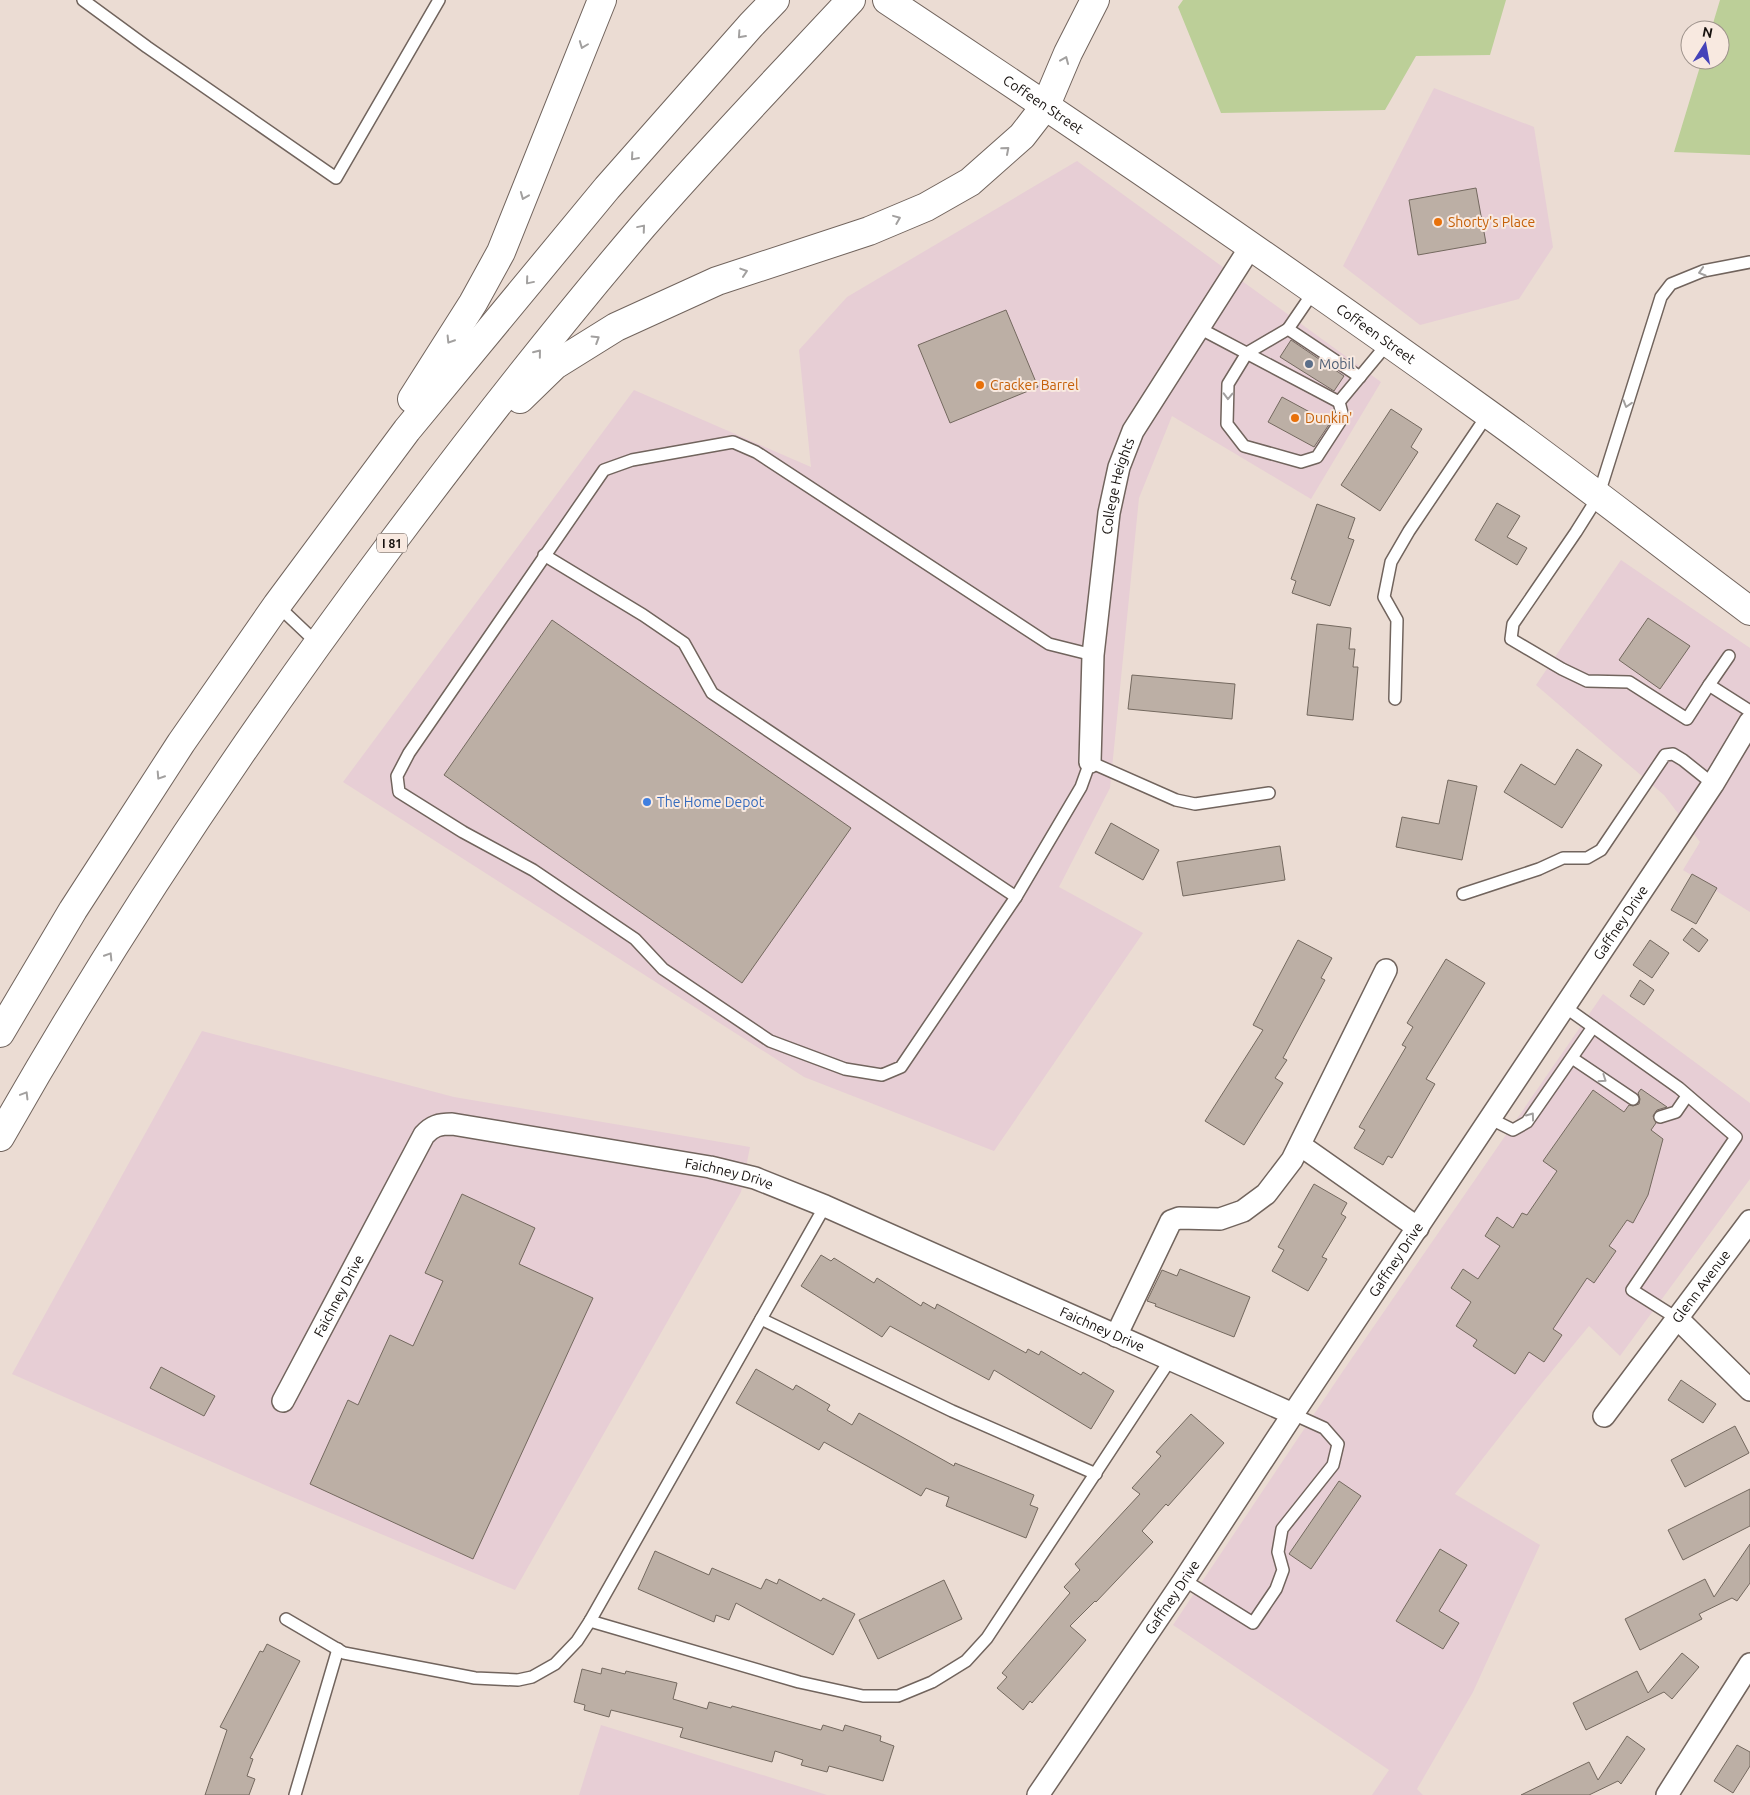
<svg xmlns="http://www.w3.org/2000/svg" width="1750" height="1795" font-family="Ubuntu,sans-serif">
<rect width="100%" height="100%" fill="#ebdcd3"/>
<g fill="#e7ced5">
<path d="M1434,88L1534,127L1553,247L1519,299L1420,325L1343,266Z"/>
<path d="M1077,161L1381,382L1311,499L1172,416L1139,498L1110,788L1059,887L1143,933L994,1151L804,1077L343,782L634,390L811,467L799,350L847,297Z"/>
<path d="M1621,560L1750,648V912L1683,870L1700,842L1664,795L1536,685Z"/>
<path d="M1603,994L1750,1103V1179L1620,1356L1589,1326L1537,1389L1455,1494L1540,1545L1473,1692L1417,1789L1423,1795H1372L1389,1770L1173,1625L1343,1371Z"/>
<path d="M202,1031L454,1097L750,1147L741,1192L515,1590L283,1493L12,1374Z"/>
<path d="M601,1725L827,1795H579Z"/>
</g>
<g fill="#bccf98">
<path d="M1183,0H1506L1490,55L1416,56L1385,110L1221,113L1178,7Z"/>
<path d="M1720,0H1750V155L1674,152L1702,60H1720V30H1711Z"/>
</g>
<g fill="#bcafa5" stroke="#74695f">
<path d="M1476,188L1486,243L1418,255L1409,200Z"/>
<path d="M1006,310L1038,387L950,423L918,345Z"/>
<path d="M1291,340L1344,376L1334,391L1280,357Z"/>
<path d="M1282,397L1330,423L1314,447L1268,422Z"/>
<path d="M1391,409L1422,429L1411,447L1418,452L1380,511L1341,485Z"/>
<path d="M1497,503L1520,516L1507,537L1527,548L1517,565L1475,540Z"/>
<path d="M1317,504L1355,518L1348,538L1354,540L1330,606L1292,593L1296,581L1291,579Z"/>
<path d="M1648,618L1690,646L1660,689L1619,660Z"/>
<path d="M552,620L851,828L742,983L444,775Z"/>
<path d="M1317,624L1351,628L1349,649H1355L1353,667H1358L1353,720L1307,715Z"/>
<path d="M1132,675L1235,684L1232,719L1128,709Z"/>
<path d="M1577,749L1602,765L1562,828L1504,792L1521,764L1555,785Z"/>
<path d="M1448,780L1477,786L1462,860L1396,847L1402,817L1439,824Z"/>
<path d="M1111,823L1159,850L1143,880L1095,853Z"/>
<path d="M1280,846L1285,880L1183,896L1177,862Z"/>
<path d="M1692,874L1717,888L1696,924L1671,910Z"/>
<path d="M1692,928L1708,940L1699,952L1683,940Z"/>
<path d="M1298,940L1332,958L1321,978L1325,980L1283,1058L1287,1060L1275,1078L1283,1083L1244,1145L1205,1121L1263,1030L1253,1025Z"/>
<path d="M1650,940L1669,953L1652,978L1633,965Z"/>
<path d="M1446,959L1485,983L1426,1079L1435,1084L1392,1158L1388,1156L1383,1165L1354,1148L1365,1130L1359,1127L1406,1047L1402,1045L1413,1027L1407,1023Z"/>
<path d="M1640,980L1654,990L1644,1005L1630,996Z"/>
<path d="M1641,1089L1667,1107L1657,1110L1653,1116L1656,1123L1651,1130L1663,1139L1648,1195L1633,1223L1627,1220L1609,1246L1616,1251L1594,1283L1587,1278L1553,1329L1562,1335L1544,1362L1529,1352L1515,1374L1473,1346L1477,1340L1456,1326L1471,1302L1451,1288L1463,1269L1478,1279L1500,1246L1485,1236L1497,1217L1513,1228L1522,1213L1527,1215L1557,1171L1543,1161L1593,1090L1624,1112L1629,1105L1633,1106L1639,1104L1640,1099L1638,1093Z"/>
<path d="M1314,1184L1347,1203L1341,1214L1346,1217L1322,1257L1327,1259L1308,1291L1272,1271L1284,1250L1278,1247Z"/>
<path d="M462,1194L535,1228L519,1264L593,1298L473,1559L310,1484L348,1400L358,1405L390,1335L413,1346L443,1281L425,1273Z"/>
<path d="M821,1255L831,1261L834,1258L874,1283L877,1278L921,1306L923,1302L935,1309L937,1304L1026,1353L1028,1349L1039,1355L1041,1351L1081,1375L1083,1372L1114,1391L1091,1429L994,1370L989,1380L890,1326L882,1337L801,1286Z"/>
<path d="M1180,1269L1250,1297L1234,1337L1155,1306L1156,1304L1147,1301L1162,1270L1177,1276Z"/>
<path d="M161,1367L215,1396L204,1416L150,1388Z"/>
<path d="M756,1369L793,1390L796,1385L830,1405L827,1410L852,1425L859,1413L954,1466L955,1463L1034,1495L1030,1505L1038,1508L1026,1538L946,1506L949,1497L926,1488L921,1496L824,1442L819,1450L736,1403Z"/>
<path d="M1681,1380L1716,1404L1703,1423L1668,1400Z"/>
<path d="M1191,1414L1224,1443L1168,1506L1166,1504L1142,1531L1153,1542L1096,1602L1095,1601L1070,1626L1086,1640L1032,1703L1030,1701L1023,1710L997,1688L1007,1677L1002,1673L1070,1593L1064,1587L1080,1570L1075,1564L1140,1494L1132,1488L1161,1456L1156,1452Z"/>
<path d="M1735,1426L1749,1453L1685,1487L1671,1460Z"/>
<path d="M1339,1481L1361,1496L1311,1569L1289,1554Z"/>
<path d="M1750,1489V1526L1683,1560L1668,1530Z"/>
<path d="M1750,1544V1583L1737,1601L1732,1598L1699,1614L1702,1619L1640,1650L1625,1619L1705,1579L1714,1597Z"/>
<path d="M1440,1549L1467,1565L1439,1611L1459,1623L1443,1649L1396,1621Z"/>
<path d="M655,1551L709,1575L712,1568L761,1589L766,1579L777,1584L779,1579L821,1601L823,1598L855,1614L833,1655L736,1603L729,1620L716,1615L714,1622L638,1589Z"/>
<path d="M944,1580L962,1619L878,1659L859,1620Z"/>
<path d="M267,1644L300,1661L250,1758L253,1759L247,1776L255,1779L249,1795H205L227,1730L220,1727L260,1651L263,1652Z"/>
<path d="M1682,1653L1699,1667L1672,1699L1664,1692L1586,1730L1573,1703L1637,1671L1648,1693Z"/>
<path d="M602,1668L625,1674L626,1671L677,1683L673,1699L707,1709L709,1702L731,1708L732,1706L821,1730L823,1725L843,1731L845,1725L881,1736L880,1741L894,1746L883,1781L829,1766L827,1772L801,1765L803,1760L775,1751L772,1762L680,1737L683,1728L611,1710L609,1717L584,1710L585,1705L574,1702L582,1669L601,1674Z"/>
<path d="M1627,1736L1645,1749L1621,1784L1618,1781L1589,1795H1521L1589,1762L1598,1780Z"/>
<path d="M1737,1745L1750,1752V1766L1733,1793L1714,1781Z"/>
</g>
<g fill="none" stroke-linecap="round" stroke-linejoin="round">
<defs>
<g id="service">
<path d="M83,0L147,47L336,178L439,0"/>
<path d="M1750,262L1703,271L1671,284L1661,297L1598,497L1576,532L1513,624L1511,639L1562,669L1587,681L1629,682L1687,719L1709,685L1750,711"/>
<path d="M1199,328L1339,402L1388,343"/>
<path d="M1288,329L1314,291"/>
<path d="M1339,402L1343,417L1317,457L1301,462L1244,446L1227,424L1228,384L1247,353L1288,329L1360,377"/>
<path d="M544,555L643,615L684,643L712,693L1016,897"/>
<path d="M277,605L317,643"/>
<path d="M1093,655L1049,644L756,452L733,442L632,460L604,470L409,753L397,776L399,792L463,832L533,870L635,939L663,969L770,1041L845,1069L882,1075L901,1067L1016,897L1081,787L1090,762L1176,800L1195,804L1269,793"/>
<path d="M1709,685L1729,656"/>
<path d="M1395,699L1397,620L1384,597L1391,562L1409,531L1488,414"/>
<path d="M1463,894L1539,869L1563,858H1587L1601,850L1665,755L1673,754L1683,760L1713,784"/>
<path d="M1565,1007L1679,1088L1736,1137L1632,1290L1678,1319"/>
<path d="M1572,1058L1633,1099"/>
<path d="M1660,1117L1676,1112L1687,1096"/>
<path d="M1491,1119L1513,1130L1527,1122L1593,1027"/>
<path d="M761,1319L952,1411L1096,1474"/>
<path d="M1184,1580L1253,1623L1276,1589L1283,1570L1278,1552L1282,1529L1333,1465L1338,1444L1324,1428L1293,1414"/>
<path d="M286,1619L344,1653L475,1678L518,1680L532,1677L555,1664L577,1641L590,1621L825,1206"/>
<path d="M590,1621L799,1682L863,1696H898L932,1682L966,1661L987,1638L1170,1360"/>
<path d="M295,1795L338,1649"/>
</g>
<g id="minor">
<path id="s1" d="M1090,762L1093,655L1109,513L1119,467L1133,431L1251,246"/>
<path d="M1300,1145L1418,1228"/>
<path d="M1678,1319L1750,1390"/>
<path d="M1116,1336L1171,1221L1179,1218L1220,1219L1243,1211L1266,1194L1292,1160L1386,970"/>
<path id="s2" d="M283,1401L424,1135C432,1126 439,1124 452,1124L710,1167L755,1178L825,1206L1293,1414"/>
<path id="s3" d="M1604,1416L1750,1221"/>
<path id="s4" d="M1038,1795L1182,1583L1293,1414L1713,784L1750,722"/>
<path d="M1667,1795L1750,1664"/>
</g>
<g id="secondary">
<path id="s5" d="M887,0C1089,134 1290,271 1487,413C1576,477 1662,545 1750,611"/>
</g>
<g id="motorway">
<path d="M412,399L473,303L501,252L602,0"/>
<path d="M520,399L555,365L616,327L717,281L869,231L926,207L970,182L1022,136L1046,105L1068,53L1095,0"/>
<path d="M0,1033L73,910L181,743L277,605L407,430L607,188L751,25L775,0"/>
<path d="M0,1137C118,929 251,731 394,540C474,433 556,328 643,226C710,149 781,75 851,0"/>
</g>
</defs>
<use href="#service" stroke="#71645d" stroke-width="14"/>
<use href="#minor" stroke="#71645d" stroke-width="24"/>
<use href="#secondary" stroke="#71645d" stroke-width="30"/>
<use href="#motorway" stroke="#71645d" stroke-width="30"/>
<use href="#service" stroke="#fff" stroke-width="11"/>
<use href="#minor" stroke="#fff" stroke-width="21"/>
<use href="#secondary" stroke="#fff" stroke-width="28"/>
<use href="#motorway" stroke="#fff" stroke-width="28"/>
</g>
<defs><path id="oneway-chevron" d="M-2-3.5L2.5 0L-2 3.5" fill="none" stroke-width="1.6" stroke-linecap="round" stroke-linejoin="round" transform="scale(1.25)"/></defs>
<g stroke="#a2a09f">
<use href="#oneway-chevron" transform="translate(741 35) rotate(132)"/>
<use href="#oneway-chevron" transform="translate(583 45) rotate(111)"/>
<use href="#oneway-chevron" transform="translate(1065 60) rotate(-67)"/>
<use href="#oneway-chevron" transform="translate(1006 150) rotate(-41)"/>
<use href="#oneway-chevron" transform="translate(634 157) rotate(131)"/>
<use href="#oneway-chevron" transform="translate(524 196) rotate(112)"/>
<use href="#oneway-chevron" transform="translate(897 219) rotate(-22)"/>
<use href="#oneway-chevron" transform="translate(642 228) rotate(-50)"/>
<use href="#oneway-chevron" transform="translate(744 272) rotate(-18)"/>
<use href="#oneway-chevron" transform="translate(1702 272) rotate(163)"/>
<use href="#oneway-chevron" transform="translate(529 281) rotate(130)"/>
<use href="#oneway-chevron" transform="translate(596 339) rotate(-32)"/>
<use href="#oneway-chevron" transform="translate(450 340) rotate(122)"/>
<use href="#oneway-chevron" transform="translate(538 353) rotate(-51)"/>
<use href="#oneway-chevron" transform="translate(1228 396) rotate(91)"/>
<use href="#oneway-chevron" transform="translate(1627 404) rotate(107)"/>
<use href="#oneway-chevron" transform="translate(160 776) rotate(123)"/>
<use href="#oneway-chevron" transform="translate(109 956) rotate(-58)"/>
<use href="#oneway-chevron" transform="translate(1603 1079) rotate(34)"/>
<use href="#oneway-chevron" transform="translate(25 1095) rotate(-59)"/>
<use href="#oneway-chevron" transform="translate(1531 1116) rotate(-54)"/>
</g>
<g fill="#e8710a" stroke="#f8e9e0" stroke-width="2">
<circle cx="1438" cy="222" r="5"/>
<circle cx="980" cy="385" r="5"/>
<circle cx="1295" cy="418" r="5"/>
</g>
<circle fill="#5c6f8a" stroke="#f8e9e0" stroke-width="2" cx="1309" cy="364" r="5"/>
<circle fill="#3f7fe0" stroke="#f8e9e0" stroke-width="2" cx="647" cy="802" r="5"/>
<g text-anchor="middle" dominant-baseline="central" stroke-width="4" stroke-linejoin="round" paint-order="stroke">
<rect fill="#f8e9e0" stroke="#5a524e" stroke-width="1" x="377" y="533.5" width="30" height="19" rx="4"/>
<g font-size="12" font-weight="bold" fill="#17120f">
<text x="392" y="543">I 81</text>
</g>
<g font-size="14" fill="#17120f" stroke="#f8e9e0">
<text stroke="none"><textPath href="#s5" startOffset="188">Coffeen Street</textPath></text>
<text stroke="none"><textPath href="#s5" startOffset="592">Coffeen Street</textPath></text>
<text stroke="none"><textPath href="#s1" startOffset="278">College Heights</textPath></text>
<text stroke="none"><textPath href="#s4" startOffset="1049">Gaffney Drive</textPath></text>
<text stroke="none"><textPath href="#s2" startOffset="614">Faichney Drive</textPath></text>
<text stroke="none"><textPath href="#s4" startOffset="644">Gaffney Drive</textPath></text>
<text stroke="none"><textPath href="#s3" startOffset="162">Glenn Avenue</textPath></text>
<text stroke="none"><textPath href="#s2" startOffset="119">Faichney Drive</textPath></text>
<text stroke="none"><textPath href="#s2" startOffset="1019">Faichney Drive</textPath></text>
<text stroke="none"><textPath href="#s4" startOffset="239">Gaffney Drive</textPath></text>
</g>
<g font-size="14" fill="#c56008" stroke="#f8e9e0" text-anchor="start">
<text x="1448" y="222">Shorty's Place</text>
<text x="990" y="385">Cracker Barrel</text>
<text x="1305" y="418">Dunkin'</text>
</g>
<g font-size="14" fill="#4e5e75" stroke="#f8e9e0" text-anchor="start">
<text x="1319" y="364">Mobil</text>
</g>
<g font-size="14" fill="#366cbe" stroke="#f8e9e0" text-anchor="start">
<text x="657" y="802">The Home Depot</text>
</g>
</g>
<g transform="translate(1705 45) rotate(11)"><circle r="24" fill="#f8e9e0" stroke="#9e938c"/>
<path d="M0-4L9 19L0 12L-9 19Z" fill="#4543b9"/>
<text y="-8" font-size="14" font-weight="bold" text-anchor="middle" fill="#17120f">N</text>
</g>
</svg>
